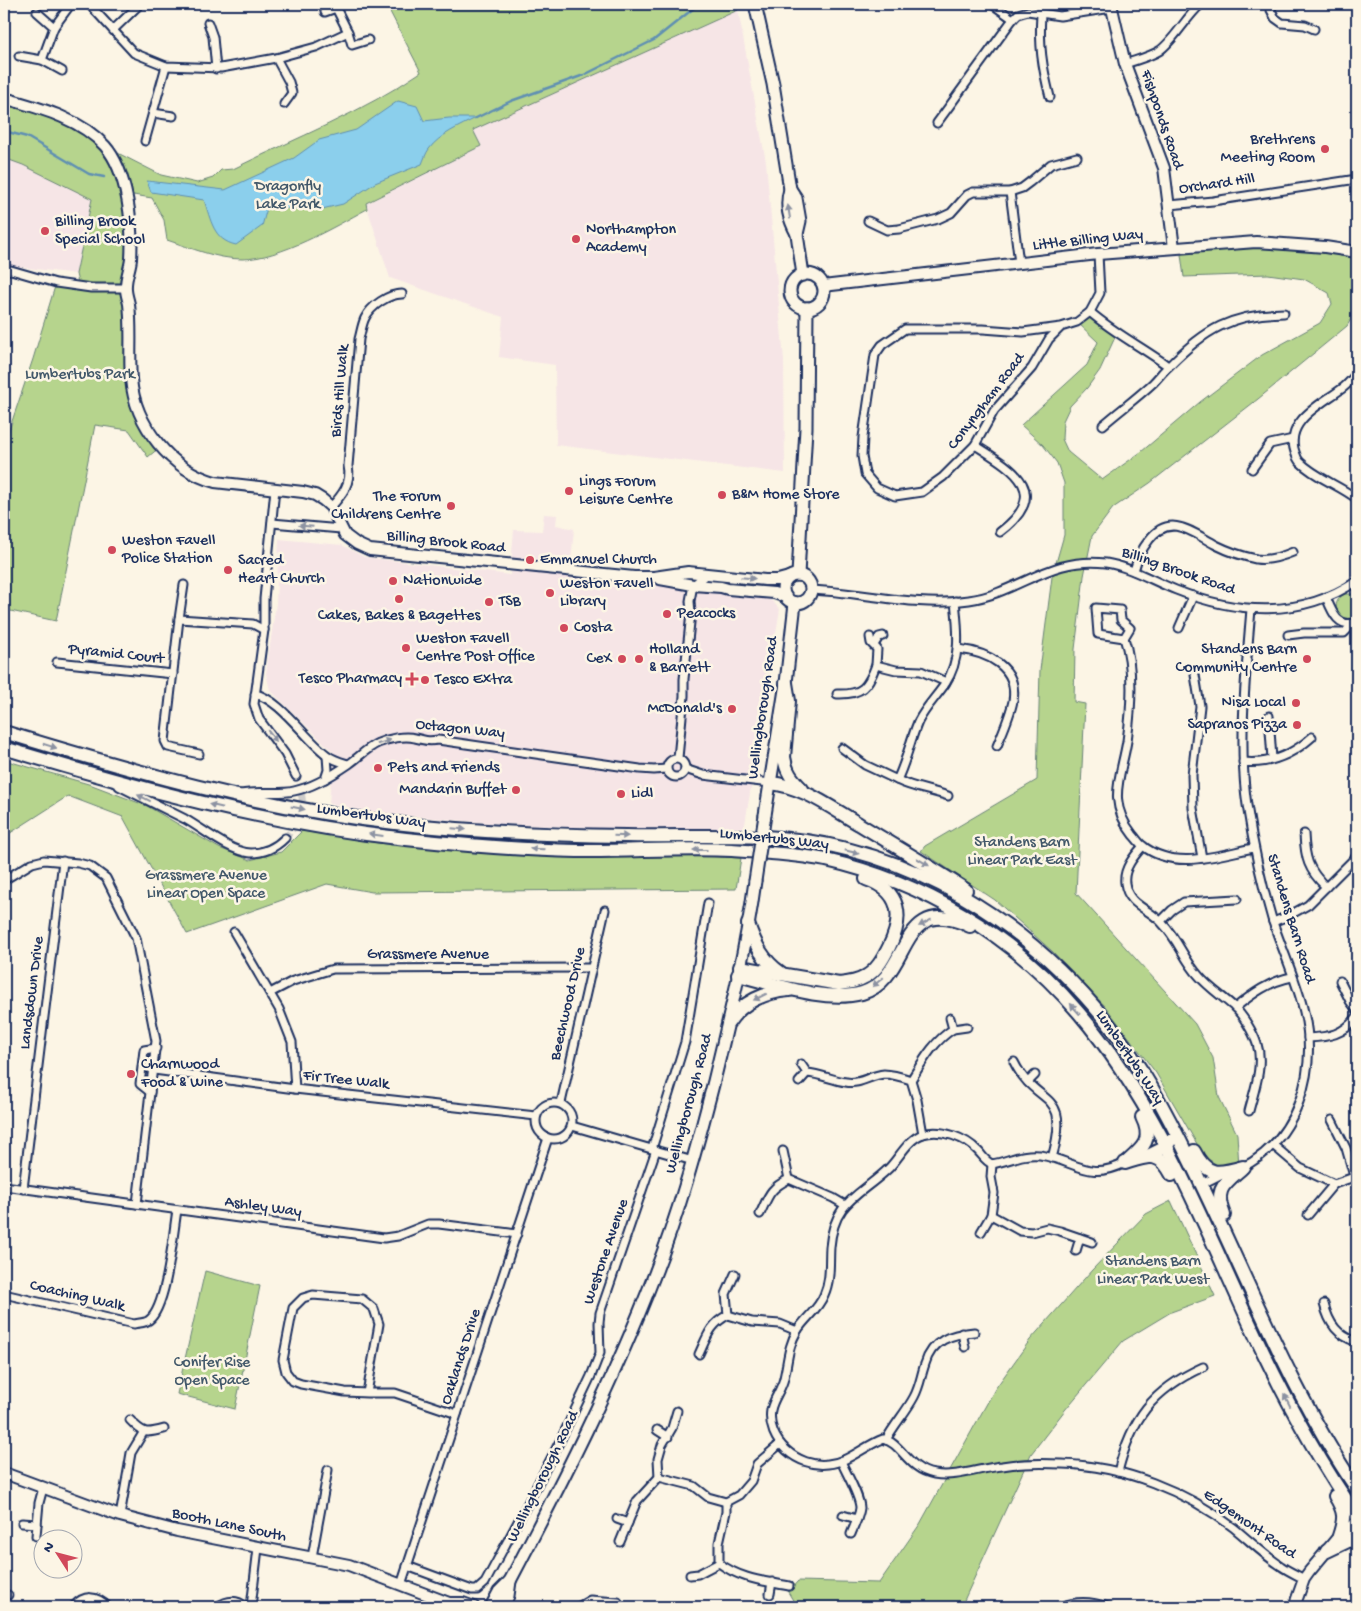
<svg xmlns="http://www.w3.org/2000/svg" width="1361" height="1611" font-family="'Gochi Hand',sans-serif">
<rect width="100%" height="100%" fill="#fcf5e5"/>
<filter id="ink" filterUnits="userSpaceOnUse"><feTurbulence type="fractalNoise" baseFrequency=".02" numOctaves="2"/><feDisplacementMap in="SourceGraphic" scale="10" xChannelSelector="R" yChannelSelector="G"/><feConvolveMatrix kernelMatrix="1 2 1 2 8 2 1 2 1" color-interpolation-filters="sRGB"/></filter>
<g filter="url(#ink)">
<g fill="#f6e5e6">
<path d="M738,10L766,162L784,360L785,473L556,445L555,365L499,357L503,317L390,278L366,204L481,146L473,130Z"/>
<path d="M4,158L23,165L92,199L76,274L4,265Z"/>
<path d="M544,514L557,515L556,525L574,529L570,573L682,589L765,598L772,601L780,609L745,824L742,832L613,829L501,824L376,813L329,804L333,752L270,690L266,674L276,603L279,539L342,545L364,557L510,575L514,530L542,531Z"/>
</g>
<g fill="#b6d48d" stroke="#688276">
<path d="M386,4H737L738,10L473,130L481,146L366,203L367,209C334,227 280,259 242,259C217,259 191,248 167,240L164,220L152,198L127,194L131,382L160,447L148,457L129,430L95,425L56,621L6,610L4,624V445L33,359L56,283L79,287L76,274L92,199L23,165L4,158V98L53,113L106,147L161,175L197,183L213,178L221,170L233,169C296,138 363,112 421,72Z"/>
<path d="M1256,242L1357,252V309L1347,326L1258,399L1150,483L1113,508L1092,536L1084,576L1075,649L1074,702L1085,704L1076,893L1195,1024L1213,1058L1219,1097L1237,1134L1239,1167L1223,1169L1204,1156L1156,1073L1105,1006L1053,952L995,900L921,851L925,846L1037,780L1040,670L1052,577L1064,535V483L1057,463L1043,445L1021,425L1087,365L1098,342L1077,322L1090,312L1117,333L1100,370L1087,388L1070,406L1063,421L1062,439L1068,452L1102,480L1141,452L1200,402L1262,355L1320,323L1332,304L1329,293L1304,279L1268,274L1184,277L1180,247Z"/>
<path d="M1345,594H1353L1357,596V616L1351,619L1342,617C1333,609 1335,599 1345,594Z"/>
<path d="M4,760L92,785L147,806L219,848L250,860L281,852L302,831L391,845L521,855L632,857L683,855L741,858L736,889L372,892L327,884L187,934L123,817L68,796L4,837Z"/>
<path d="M1171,1201L1215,1296L1171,1312L1123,1341L1065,1410L1031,1454L961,1607H797L788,1592L798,1581L879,1583L920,1524L995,1389L1030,1340L1092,1270L1146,1214Z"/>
<path d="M205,1271L260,1286L235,1409L177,1394Z"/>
</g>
<path fill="#8bcfec" stroke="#5e8fb3" d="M398,101L417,106L424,121L449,118H476C460,126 439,135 429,149C426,153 424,159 422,164L375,183L343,204L322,209L267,208L262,226L236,245C213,240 211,220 204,200L151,192L147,181L225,190L294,158L319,140L356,130Z"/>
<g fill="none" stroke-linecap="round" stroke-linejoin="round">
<g stroke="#5e8fb3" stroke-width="2.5">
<path d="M476,118L511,101L584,75L654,40L699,4"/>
<path d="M4,131L27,137L89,174L104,177"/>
</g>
<path stroke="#cfcdca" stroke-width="7" stroke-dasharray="7 3.5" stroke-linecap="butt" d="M285,838C306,815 306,804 296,776"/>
<defs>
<g id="street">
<path d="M89,4L134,53L166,66L221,68L276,58L316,47L348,32"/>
<path d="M992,4L1013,19"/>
<path d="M1268,4L1275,18L1282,23L1305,25L1314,29"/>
<path d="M37,12L54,27"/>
<path d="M325,12L336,8L348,32L352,45L368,40"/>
<path d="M1041,14C1039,45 1042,66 1050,97"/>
<path d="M208,23L213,37L216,69"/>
<path d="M113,30L140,4"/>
<path d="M19,56L42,60L62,71"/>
<path d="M276,58L289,82L292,93L284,104"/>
<path d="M42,60L54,27L71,4"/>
<path d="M1125,64C1136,60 1149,57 1159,51C1173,42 1186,17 1201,4"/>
<path d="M153,113L173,116"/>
<path d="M937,123L1013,19L1018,14L1028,11L1060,16L1112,8"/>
<path d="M145,141L166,66"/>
<path d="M1010,192L1022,188L1030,182L1051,164L1077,157"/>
<path d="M1169,205L1213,201L1357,179"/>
<path d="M868,221L887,230L899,229L938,219L951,213L967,195L973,192H1010L1019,263"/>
<path d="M4,271L11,270L56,283L91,288H126"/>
<path d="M1090,312C1114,333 1142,347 1168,366"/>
<path d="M1061,327L1023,332L983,329H905L882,345L875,355L863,437L862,456L865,474L877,488L895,496L922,492L943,477L975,445L994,411L1032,368L1049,339L1061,327L1077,322L1090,312L1100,293L1098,254"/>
<path d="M1357,373C1353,378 1349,383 1344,387C1324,403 1284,420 1295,452C1296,455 1297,459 1300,462C1316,478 1339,485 1357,499"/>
<path d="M1103,425C1119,411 1137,398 1153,383C1159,377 1163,371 1169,366C1205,329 1232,314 1284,313"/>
<path d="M975,445C1013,469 1053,492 1000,532"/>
<path d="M1252,469L1270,444L1293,439"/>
<path d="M275,489L264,599V630L254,704L259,719L285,754L296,776"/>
<path d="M331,507C342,495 352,483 348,466L359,339C361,332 362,324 365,318C371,306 388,294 402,294"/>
<path d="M272,523L341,529"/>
<path d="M1134,571C1137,559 1141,550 1149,540C1170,512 1193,533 1216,545C1228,551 1242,556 1256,559C1269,561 1281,557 1293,552"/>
<path d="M184,585L179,619L165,741L168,747L199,754"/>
<path d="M811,590C863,592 917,608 969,600C1019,593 1049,556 1106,563C1131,567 1153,581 1176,590C1236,614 1301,619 1357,581"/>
<path d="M1326,597C1332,612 1338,629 1357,622"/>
<path d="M1096,608L1120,610L1121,620L1130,628L1124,638L1098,634Z"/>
<path d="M179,619L253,624L264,630"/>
<path d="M1179,628L1193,596"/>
<path d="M1288,635L1304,633H1344L1353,624"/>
<path d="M870,637L871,643L877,649L876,665"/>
<path d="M1124,638C1134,666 1131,711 1127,741C1121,778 1106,801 1133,835C1136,838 1139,843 1143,846C1175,871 1218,855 1253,848"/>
<path d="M874,645L879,637L883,636"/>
<path d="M958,649C986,652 1019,666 1013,701C1010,716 1003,731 997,746"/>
<path d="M57,662L173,674"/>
<path d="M1195,675L1200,706L1192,775L1193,808L1202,858"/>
<path d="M255,694C280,699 306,740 327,755C333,760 341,762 348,764"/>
<path d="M837,694C862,695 868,687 876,665L896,670L921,671L946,682"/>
<path d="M1269,716L1272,759"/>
<path d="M842,748L865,765L897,780C906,762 910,741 918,722C925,708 936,697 945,684C962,659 958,629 955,601"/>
<path d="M678,758L684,696V679L691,613L690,601L693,585L707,574"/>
<circle cx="676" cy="768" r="9"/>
<path d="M1243,762C1270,765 1293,754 1312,737"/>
<path d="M685,769L703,775L770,783"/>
<path d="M325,779L328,770L327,756"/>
<path d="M897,780C913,788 931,790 948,796"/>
<path d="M119,786C141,797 163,808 185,819C203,829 230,852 251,853C264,853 276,847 285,838"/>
<path d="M241,794C258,790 276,795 294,791C314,787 333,775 349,764C359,757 367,748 378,743C388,739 404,735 415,738C426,740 426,742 438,740L640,769L654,770L666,769"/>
<path d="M1304,834C1305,858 1308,870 1326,887"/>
<path d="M1143,846C1134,856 1123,869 1125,883C1128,906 1149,908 1162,923C1178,939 1184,960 1199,976C1208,987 1222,996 1233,1006C1243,1015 1253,1032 1257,1044C1264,1065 1254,1091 1249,1111"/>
<path d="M4,880L32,863L44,860L78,863L90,866L106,878L136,938L156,1041L137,1204"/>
<path d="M1161,921L1172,910L1184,902L1237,899"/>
<path d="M1273,922L1288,916L1308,905L1357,856"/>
<path d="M234,932L279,1009L292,1042L295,1089"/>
<path d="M1340,981L1350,1001L1357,1010"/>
<path d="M270,993L293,981L333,969L591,968"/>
<path d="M1235,1008C1252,994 1270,981 1292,977"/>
<path d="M953,1029L967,1027"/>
<path d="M1308,1038C1329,1037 1343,1035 1357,1017"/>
<path d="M1014,1062C1037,1109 1072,1087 1052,1158"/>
<path d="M801,1064L807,1073"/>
<path d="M154,1070L295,1089L536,1116"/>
<path d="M911,1080C923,1061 933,1042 953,1029L950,1018"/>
<path d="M799,1082L807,1073C821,1074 832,1080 846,1082C860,1085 870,1075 884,1074C893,1074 902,1077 911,1080L917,1100L923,1134"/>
<path d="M1028,1082L1035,1075"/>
<path d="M150,1092L140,1084L144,1050L156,1048"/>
<circle cx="554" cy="1121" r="18"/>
<path d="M561,1103L605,910"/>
<path d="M1332,1120L1346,1148L1354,1176"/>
<path d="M572,1126L693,1161"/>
<path d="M1273,1145L1300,1168L1334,1184L1357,1176"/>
<path d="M652,1149L685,1042L708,903"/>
<path d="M783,1151L789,1179"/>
<path d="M1125,1163C1088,1182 1075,1160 1040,1155C1022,1153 1009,1161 992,1164C985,1161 983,1156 978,1151C966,1138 941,1128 923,1134C908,1139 899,1158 889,1168C860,1196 834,1200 830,1247C829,1263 831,1280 824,1295C818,1310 805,1318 797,1331C788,1346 788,1362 784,1378C782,1389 773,1399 771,1410C766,1441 798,1468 828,1464C849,1462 864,1446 883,1439C902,1443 907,1469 934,1474C956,1478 980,1468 1002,1466C1022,1463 1042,1463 1062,1464C1124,1466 1186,1491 1234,1528C1250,1541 1264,1555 1281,1566C1288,1571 1297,1575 1304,1579"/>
<path d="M992,1164L991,1177L994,1193L991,1215L1020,1231L1032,1232L1047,1228L1060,1231L1092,1242"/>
<path d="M1241,1168C1298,1140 1318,1071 1304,1012C1297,981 1282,950 1272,919C1261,882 1253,844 1247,805C1238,744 1246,671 1251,609"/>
<path d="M1202,1184L1222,1174"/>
<path d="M4,1186L384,1238L398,1236L428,1224H439L517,1234"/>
<path d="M23,1189L63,861"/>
<path d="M760,1214C769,1195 769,1189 789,1179L833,1198L845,1205"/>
<path d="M1308,1215L1334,1184"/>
<path d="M981,1232L991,1215"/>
<path d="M1076,1251L1080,1238"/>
<path d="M4,1294L134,1324C138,1323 146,1323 149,1320C167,1307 173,1234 177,1210"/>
<path d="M1324,1304C1329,1324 1338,1336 1357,1342"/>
<path d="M728,1315L726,1294L735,1274"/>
<path d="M962,1333L965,1347"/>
<path d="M699,1354C707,1337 710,1324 728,1315L752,1322L780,1324L797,1331"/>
<path d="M367,1393L379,1324L374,1309L362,1299L313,1295L303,1298L293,1308L283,1360L286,1372L293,1381L301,1384L345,1392L367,1393H395L457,1414"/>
<path d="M130,1420C143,1434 146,1434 164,1429"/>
<path d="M657,1430L668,1437"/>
<path d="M886,1440C894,1425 906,1412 914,1397C920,1386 921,1375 925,1364C932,1340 951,1334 974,1332"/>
<path d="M780,1444L757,1464L751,1481L739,1495L726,1502V1512L719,1543V1563C740,1579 764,1581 789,1586"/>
<path d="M841,1461C846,1473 860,1496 860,1508C859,1517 854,1526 851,1534"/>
<path d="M1118,1472C1131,1419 1152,1390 1203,1367"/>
<path d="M659,1477L658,1459L662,1445L672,1428L677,1411"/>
<path d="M843,1515L857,1519"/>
<path d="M120,1516L131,1453L143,1433"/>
<path d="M617,1519L628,1523"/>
<path d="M22,1523L37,1524"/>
<path d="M36,1536L39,1503L43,1488"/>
<path d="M620,1542L637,1501L659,1477L694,1486L708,1497L726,1502"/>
<path d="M312,1557L328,1470"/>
<path d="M407,1566L472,1590H477L485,1583L529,1501L562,1437L591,1376L600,1353L599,1323L600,1313L656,1150"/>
<path d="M690,1575L698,1574L719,1563"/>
<path d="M401,1585L548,1138"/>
<path d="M4,1594L8,1595"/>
<path d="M770,1594L772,1582"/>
<path d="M73,1607C84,1594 97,1595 108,1607"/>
<path d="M217,1607C227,1600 237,1599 246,1607"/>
<path d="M251,1607L258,1548"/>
<path d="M578,1607L590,1600L618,1602"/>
<path d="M1059,1607C1076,1601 1090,1601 1108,1607"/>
</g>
<g id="secondary">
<path d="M1111,4L1125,64L1164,168L1174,248"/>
<path d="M4,98C39,108 80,118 105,146C128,172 133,226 131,259C130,269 125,279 126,289C126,294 128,299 129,304C132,329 129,354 131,379C135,425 171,470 215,482L303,492L315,495L323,500L331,507L345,535L357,544L370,550L634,577H654L688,572L765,580H778L789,577"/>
<path d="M823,286L1098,254L1256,242L1325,247L1357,252"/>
<path d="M660,579L693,585L721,587L728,589L774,593L785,597"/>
<path d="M4,1473L120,1516L177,1531L349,1565L449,1603L453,1607"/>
<path d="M449,1603H463L474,1607"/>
<path d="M1294,1607L1304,1579L1309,1572L1339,1536L1357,1522"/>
</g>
<g id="primary">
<path d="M755,4L773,84L790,189C785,206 789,219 797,234"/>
<path d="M790,189L796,198L800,221L797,234L803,275"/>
<circle cx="807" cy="291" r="17"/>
<circle cx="797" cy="589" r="14"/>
<path d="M798,575L806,428L807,308"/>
<path d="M765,815L786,683L795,603"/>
<path d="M491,1607L499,1592L510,1581C562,1482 614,1380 654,1276C679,1213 697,1147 714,1081C730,1015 746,949 755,881"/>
<path d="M503,1607L508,1596L510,1581"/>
</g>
<g id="highway">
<path d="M786,683L789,701L784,757C786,772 792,779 802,789"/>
<path d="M4,732C132,771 261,808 395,823C472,832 549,835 626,836C677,837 729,834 780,838C911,849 1026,921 1107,1022C1141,1064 1167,1113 1190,1161C1245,1271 1288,1388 1357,1489"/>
<path d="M4,748C136,788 268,824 406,839C463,845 520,850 577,851C629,852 681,847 732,850C763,852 796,854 826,860C924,882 1014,936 1079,1013C1163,1112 1208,1237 1263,1352C1291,1410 1321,1464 1357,1516"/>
<path d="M770,783C803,786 831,808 859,824C895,846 931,867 966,890"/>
<path d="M748,924C755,944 763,961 781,973"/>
<path d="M740,967L839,984C848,983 857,982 865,977C877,970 883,959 889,947C904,917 901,891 866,879"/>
<path d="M738,975C775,984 825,1003 862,993C913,978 896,891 970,926"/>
<path d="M729,1022C742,1002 765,992 789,990"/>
<path d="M1194,1151C1207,1177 1218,1174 1243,1167"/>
<path d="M1146,1157L1166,1147L1170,1141"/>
<path d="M1128,1161C1144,1147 1153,1139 1142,1117"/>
<path d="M1125,1163C1148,1156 1159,1150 1172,1175"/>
<path d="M1224,1215C1214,1190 1223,1185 1241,1169"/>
<path d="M1335,1496C1345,1512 1345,1518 1339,1536"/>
<path d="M1327,1551L1350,1540H1357"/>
</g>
</defs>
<use href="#street" stroke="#1b2f5e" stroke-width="11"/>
<use href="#secondary" stroke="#1b2f5e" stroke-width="14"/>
<use href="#primary" stroke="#1b2f5e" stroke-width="15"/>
<use href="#highway" stroke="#1b2f5e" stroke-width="16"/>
<use href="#street" stroke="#fcf5e5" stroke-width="7"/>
<use href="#secondary" stroke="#fcf5e5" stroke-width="10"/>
<use href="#primary" stroke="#fcf5e5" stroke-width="11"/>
<use href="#highway" stroke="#fcf5e5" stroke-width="12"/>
<defs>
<path id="primary-bridge" d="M755,881L765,815"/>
</defs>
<use href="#primary-bridge" stroke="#1b2f5e" stroke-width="15" stroke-linecap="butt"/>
<use href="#primary-bridge" stroke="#fcf5e5" stroke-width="11"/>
</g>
<defs><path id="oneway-solid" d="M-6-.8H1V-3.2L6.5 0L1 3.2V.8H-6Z" transform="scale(1.25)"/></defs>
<g fill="#8c92a2">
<use href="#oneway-solid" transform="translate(789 212) rotate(-99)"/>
<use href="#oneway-solid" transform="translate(306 526) rotate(-175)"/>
<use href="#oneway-solid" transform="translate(748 578) rotate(5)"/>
<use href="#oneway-solid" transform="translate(272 736) rotate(52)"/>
<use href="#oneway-solid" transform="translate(384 742) rotate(-18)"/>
<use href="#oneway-solid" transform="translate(50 746) rotate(17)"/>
<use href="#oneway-solid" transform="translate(144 798) rotate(-154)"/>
<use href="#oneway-solid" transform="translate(216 806) rotate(-167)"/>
<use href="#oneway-solid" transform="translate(298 808) rotate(12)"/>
<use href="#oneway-solid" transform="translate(459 829) rotate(5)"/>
<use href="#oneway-solid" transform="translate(376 835) rotate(-172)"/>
<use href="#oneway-solid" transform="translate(621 836) rotate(1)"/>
<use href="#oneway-solid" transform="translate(537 849) rotate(-178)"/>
<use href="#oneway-solid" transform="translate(700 850) rotate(180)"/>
<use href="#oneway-solid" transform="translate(852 852) rotate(14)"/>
<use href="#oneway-solid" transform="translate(923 862) rotate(31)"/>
<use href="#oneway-solid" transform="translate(925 923) rotate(152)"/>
<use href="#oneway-solid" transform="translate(878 982) rotate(140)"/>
<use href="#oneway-solid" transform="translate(760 997) rotate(154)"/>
<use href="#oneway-solid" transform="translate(1075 1009) rotate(-131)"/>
<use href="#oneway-solid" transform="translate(1287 1400) rotate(-117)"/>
</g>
</g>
<g fill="#d1495b" stroke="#fcf5e5" stroke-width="2">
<circle cx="1325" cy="149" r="5"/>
<circle cx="45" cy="231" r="5"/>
<circle cx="576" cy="239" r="5"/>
<circle cx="569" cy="491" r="5"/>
<circle cx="722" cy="495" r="5"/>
<circle cx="451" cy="506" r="5"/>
<circle cx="112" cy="550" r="5"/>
<circle cx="530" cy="560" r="5"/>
<circle cx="228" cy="570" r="5"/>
<circle cx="393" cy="581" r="5"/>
<circle cx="550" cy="593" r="5"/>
<circle cx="399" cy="599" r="5"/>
<circle cx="489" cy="602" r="5"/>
<circle cx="667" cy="614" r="5"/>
<circle cx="564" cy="628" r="5"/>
<circle cx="406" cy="648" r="5"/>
<circle cx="622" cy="659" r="5"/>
<circle cx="639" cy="659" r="5"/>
<circle cx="1307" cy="659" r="5"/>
<path d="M409.5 671.5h5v5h5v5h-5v5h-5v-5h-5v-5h5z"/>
<circle cx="425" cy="680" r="5"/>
<circle cx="1296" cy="703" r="5"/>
<circle cx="732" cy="709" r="5"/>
<circle cx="1297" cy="725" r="5"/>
<circle cx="378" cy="768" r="5"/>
<circle cx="516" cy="790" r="5"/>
<circle cx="621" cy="794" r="5"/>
<circle cx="131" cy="1074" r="5"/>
</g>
<g text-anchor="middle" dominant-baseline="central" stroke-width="5" stroke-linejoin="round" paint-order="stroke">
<g font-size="16" fill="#1b2f5e" stroke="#fcf5e5">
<text transform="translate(1161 120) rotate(71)">Fishponds Road</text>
<text transform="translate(1217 185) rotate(-8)">Orchard Hill</text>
<text transform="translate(1088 241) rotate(-6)">Little Billing Way</text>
<text transform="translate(341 391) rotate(-85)">Birds Hill Walk</text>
<text transform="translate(987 402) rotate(-53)">Conyngham Road</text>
<text transform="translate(446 543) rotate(6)">Billing Brook Road</text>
<text transform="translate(1178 572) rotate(19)">Billing Brook Road</text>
<text transform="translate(116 655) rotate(6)">Pyramid Court</text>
<text transform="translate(764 708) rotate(-82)">Wellingborough Road</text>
<text transform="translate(460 730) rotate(6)">Octagon Way</text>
<text transform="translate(371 817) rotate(8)">Lumbertubs Way</text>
<text transform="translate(774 840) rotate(6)">Lumbertubs Way</text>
<text transform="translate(1290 919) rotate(73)">Standens Barn Road</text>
<text x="428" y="955">Grassmere Avenue</text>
<text transform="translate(33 993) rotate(-83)">Landsdown Drive</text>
<text transform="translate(569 1004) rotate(-77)">Beechwood Drive</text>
<text transform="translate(1129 1058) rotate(56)">Lumbertubs Way</text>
<text transform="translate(346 1081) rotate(6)">Fir Tree Walk</text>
<text transform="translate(690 1104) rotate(-75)">Wellingborough Road</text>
<text transform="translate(263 1208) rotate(8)">Ashley Way</text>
<text transform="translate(607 1252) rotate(-71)">Westone Avenue</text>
<text transform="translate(77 1297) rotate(13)">Coaching Walk</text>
<text transform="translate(462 1357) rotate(-72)">Oaklands Drive</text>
<text transform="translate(544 1477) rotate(-64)">Wellingborough Road</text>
<text transform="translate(1249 1525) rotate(35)">Edgemont Road</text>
<text transform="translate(229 1526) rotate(12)">Booth Lane South</text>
</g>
<g font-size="16" fill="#1b2f5e" stroke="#fcf5e5" text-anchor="start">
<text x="1315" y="140" text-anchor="end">Brethrens<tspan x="1315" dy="18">Meeting Room</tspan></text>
<text x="55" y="222">Billing Brook<tspan x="55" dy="18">Special School</tspan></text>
<text x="586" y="230">Northampton<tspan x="586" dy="18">Academy</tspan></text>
<text x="579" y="482">Lings Forum<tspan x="579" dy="18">Leisure Centre</tspan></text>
<text x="732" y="495">B&amp;M Home Store</text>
<text x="441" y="497" text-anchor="end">The Forum<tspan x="441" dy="18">Childrens Centre</tspan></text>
<text x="122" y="541">Weston Favell<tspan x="122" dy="18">Police Station</tspan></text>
<text x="540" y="560">Emmanuel Church</text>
<text x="238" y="561">Sacred<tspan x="238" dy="18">Heart Church</tspan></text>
<text x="403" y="581">Nationwide</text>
<text x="560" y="584">Weston Favell<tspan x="560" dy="18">Library</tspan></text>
<text x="499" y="602">TSB</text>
<text x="677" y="614">Peacocks</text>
<text x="399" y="616" text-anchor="middle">Cakes, Bakes &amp; Bagettes</text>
<text x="574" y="628">Costa</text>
<text x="416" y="639">Weston Favell<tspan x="416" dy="18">Centre Post Office</tspan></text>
<text x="649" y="650">Holland<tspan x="649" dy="18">&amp; Barrett</tspan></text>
<text x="1297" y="650" text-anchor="end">Standens Barn<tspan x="1297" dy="18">Community Centre</tspan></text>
<text x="612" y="659" text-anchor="end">CeX</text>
<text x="402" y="679" text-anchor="end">Tesco Pharmacy</text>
<text x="435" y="680">Tesco Extra</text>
<text x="1286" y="703" text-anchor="end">Nisa Local</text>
<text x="722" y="709" text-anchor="end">McDonald's</text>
<text x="1287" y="725" text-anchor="end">Sapranos Pizza</text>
<text x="388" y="768">Pets and Friends</text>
<text x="506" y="790" text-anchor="end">Mandarin Buffet</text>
<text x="631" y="794">Lidl</text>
<text x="141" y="1065">Charnwood<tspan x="141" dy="18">Food &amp; Wine</tspan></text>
</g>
<g font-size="16" fill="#42586a" stroke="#fcf5e5">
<text x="288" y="187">Dragonfly<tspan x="288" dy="18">Lake Park</tspan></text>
<text x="80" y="375">Lumbertubs Park</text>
<text x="1022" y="843">Standens Barn<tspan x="1022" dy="18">Linear Park East</tspan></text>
<text x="206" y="876">Grassmere Avenue<tspan x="206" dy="18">Linear Open Space</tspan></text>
<text x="1153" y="1262">Standens Barn<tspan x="1153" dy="18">Linear Park West</tspan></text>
<text x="212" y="1363">Conifer Rise<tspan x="212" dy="18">Open Space</tspan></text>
</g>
</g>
<rect width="1361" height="1611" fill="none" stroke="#fcf5e5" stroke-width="20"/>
<rect x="10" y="10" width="1341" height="1591" fill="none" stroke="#1b2f5e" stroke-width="2" filter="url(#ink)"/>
<g transform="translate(58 1554) rotate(306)"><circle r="24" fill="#fcf5e5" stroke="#a2a6af"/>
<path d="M0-4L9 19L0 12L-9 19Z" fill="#d1495b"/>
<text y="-8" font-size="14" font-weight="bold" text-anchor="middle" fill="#1b2f5e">N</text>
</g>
</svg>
